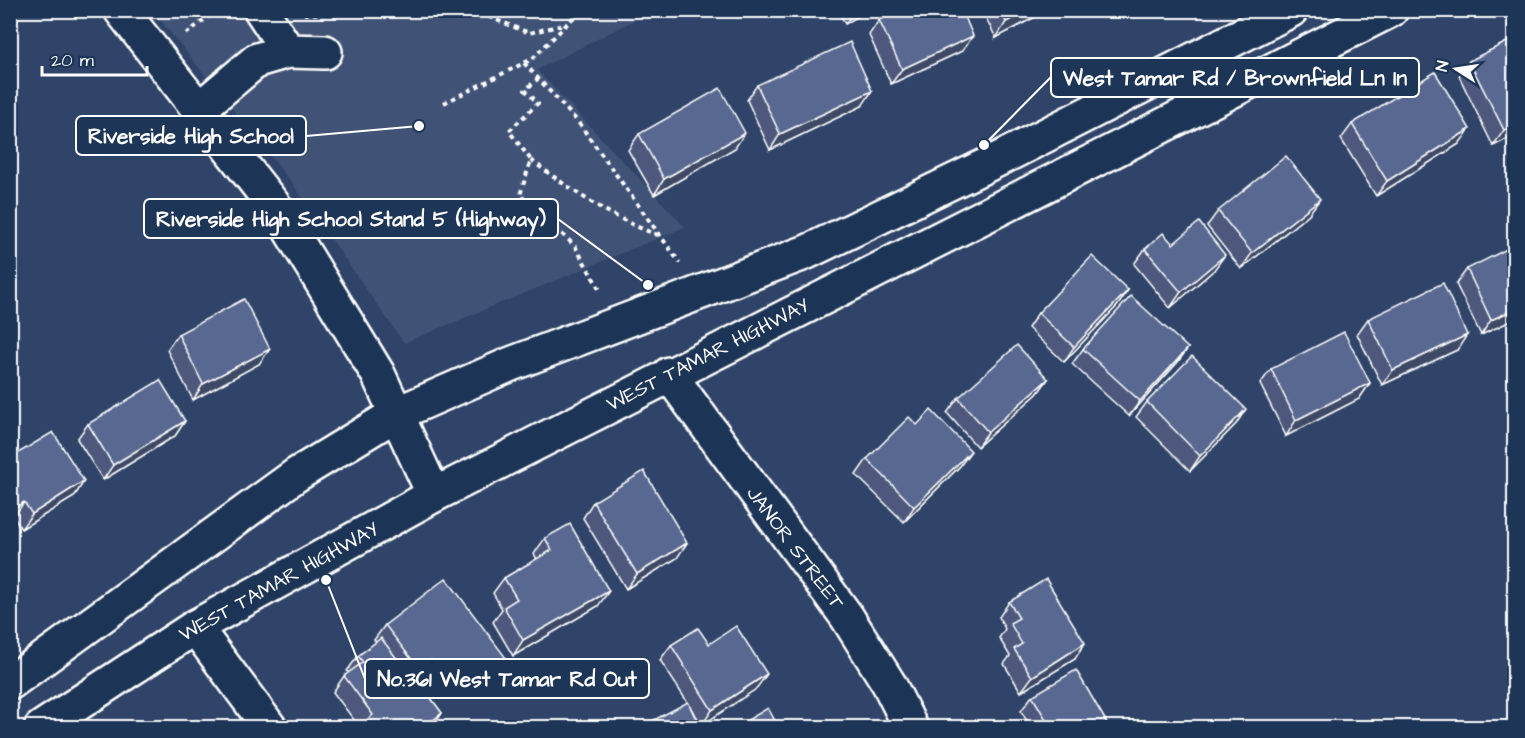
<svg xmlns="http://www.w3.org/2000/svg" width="1525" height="738" font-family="'Architects Daughter',sans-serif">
<rect width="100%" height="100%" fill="#2f4468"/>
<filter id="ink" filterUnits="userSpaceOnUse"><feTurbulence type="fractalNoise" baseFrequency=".0167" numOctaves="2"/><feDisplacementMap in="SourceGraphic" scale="12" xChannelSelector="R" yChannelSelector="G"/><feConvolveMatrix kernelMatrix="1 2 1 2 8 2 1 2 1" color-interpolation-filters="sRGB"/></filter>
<g filter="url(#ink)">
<path fill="#405377" d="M153,11H652L537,70L685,227L404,343L292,183Z"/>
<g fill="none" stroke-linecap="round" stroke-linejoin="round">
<defs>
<g id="minor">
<path d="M121,10L279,212L378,374L434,495"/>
<path d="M261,10L288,51"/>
<path d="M199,109L257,60L288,51L325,52"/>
<path d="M669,374L847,617L889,684L911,728"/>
<path d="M195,627L270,728"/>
</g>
<g id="highway">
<path d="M10,683L296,475L396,414L511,364L807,252L995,161L1291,10"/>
<path d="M41,728L195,627L434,495L1391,10"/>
</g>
</defs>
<use href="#minor" stroke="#fff" stroke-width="38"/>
<use href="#highway" stroke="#fff" stroke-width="38"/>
<g stroke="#fff" stroke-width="4" stroke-dasharray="4.5 4.5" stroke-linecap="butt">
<path d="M472,10L529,33L567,24"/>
<path d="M304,14L418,10"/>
<path d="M186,34L217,10"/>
<path d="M524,63L578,122L680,263"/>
<path d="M539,78L525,90L538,103L509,131L531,160L520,195L575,246L600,290"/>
<path d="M444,103L532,59L581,10"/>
<path d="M531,160C571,190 611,218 658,235"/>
</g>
<use href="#minor" stroke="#1d3557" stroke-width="33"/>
<use href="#highway" stroke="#1d3557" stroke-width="33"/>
</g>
<g fill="#4d597c" stroke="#fff" stroke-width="1.5">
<path d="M838,10H868L845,24Z"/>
<path d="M982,10H1048L996,38Z"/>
<path d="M879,20L962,51L891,84L869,35Z"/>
<path d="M1515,38V135L1493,146L1459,76L1469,61Z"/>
<path d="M757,85L862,106L770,150L747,100Z"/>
<path d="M1352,124L1459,144L1376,196L1341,139Z"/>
<path d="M639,134L735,148L654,195L628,150Z"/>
<path d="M1218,211L1309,214L1241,269L1207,226Z"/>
<path d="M1173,244L1214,270L1170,308L1134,264L1145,249Z"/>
<path d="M1467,269L1515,319L1481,335L1456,284Z"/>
<path d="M1128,290L1118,305L1064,362L1028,328L1038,313Z"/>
<path d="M1368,319L1457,350L1382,385L1357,334Z"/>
<path d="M178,334L259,364L193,400L167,350Z"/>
<path d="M1188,348L1177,363L1129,416L1072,364L1083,349Z"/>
<path d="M1271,369L1370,383L1359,399L1286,436L1260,384Z"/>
<path d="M1048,379L1037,394L977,447L947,413L958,398Z"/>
<path d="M1147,402L1236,424L1190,471L1136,417Z"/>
<path d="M185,421L175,436L103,480L77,439L88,424Z"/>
<path d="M917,425L960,466L904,522L856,475L867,459Z"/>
<path d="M10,458L84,481L74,497L21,529L14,517L10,519Z"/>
<path d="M593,502L677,558L626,589L583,518Z"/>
<path d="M545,538L598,606L513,656L493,622L502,609L493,593L504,578L537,559L534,554Z"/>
<path d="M1009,602L1075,659L1021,692L1004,664L1010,656L999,638L1005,629L999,617Z"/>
<path d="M385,625L499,677L474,696L462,681L452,690L442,677L429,687L420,675L416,678L442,713L432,728H360L333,692L344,676L349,673L347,671L358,656L376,642L374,640Z"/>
<path d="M709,644L756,689L702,725L660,660L671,645Z"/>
<path d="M1032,696L1110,728H1031L1021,711Z"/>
</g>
<g fill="#3e4965" stroke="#fff" stroke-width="1.5">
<path d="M855,10H868L845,24Z"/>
<path d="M1029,10H1048L996,38L1006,22Z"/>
<path d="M973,36L962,51L891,84L902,69Z"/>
<path d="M872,91L862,106L770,150L780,134Z"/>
<path d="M1515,125V135L1493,146L1504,130Z"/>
<path d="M1470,129L1459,144L1376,196L1387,181Z"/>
<path d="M745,133L735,148L654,195L664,179Z"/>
<path d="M1320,199L1309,214L1241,269L1252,253Z"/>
<path d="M1225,255L1214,270L1170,308L1181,292Z"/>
<path d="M1128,290L1118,305L1064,362L1074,347Z"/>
<path d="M1515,309V319L1481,335L1491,320Z"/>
<path d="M1467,335L1457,350L1382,385L1393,370Z"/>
<path d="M1188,348L1177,363L1129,416L1140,401Z"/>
<path d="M270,349L259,364L193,400L203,384Z"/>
<path d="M1048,379L1037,394L977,447L988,432Z"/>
<path d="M1370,383L1359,399L1286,436L1296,420Z"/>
<path d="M1246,409L1236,424L1190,471L1200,456Z"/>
<path d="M185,421L175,436L103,480L113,465Z"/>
<path d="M971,451L960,466L904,522L914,507Z"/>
<path d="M84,481L74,497L21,529L32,514Z"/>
<path d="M24,502L14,517L10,519V511Z"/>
<path d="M687,543L677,558L626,589L637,574Z"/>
<path d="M609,591L598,606L513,656L523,640Z"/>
<path d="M1085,643L1075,659L1021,692L1032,677Z"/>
<path d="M431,660L420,675L408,684L419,669Z"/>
<path d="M453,662L442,677L429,687L440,672Z"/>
<path d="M509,662L499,677L474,696L484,681Z"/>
<path d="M473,666L462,681L452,690L462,675Z"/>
<path d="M767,674L756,689L702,725L712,710Z"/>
<path d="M442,713L432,728H423Z"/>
</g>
<g fill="#596890" stroke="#fff" stroke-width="1.5">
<path d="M899,10H962L973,36L902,69L879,20Z"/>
<path d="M1000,10H1029L1006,22Z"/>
<path d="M1515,38V125L1504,130L1469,61Z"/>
<path d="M850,42L872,91L780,134L757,85Z"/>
<path d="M1435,72L1470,129L1387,181L1352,124Z"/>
<path d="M720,88L745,133L664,179L639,134Z"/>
<path d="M1286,156L1320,199L1252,253L1218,211Z"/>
<path d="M1199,222L1225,255L1181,292L1145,249L1163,233L1173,244Z"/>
<path d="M1515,245V309L1491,320L1467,269Z"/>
<path d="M1092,256L1128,290L1074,347L1038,313Z"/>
<path d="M1443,283L1467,335L1393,370L1368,319Z"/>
<path d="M1131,296L1188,348L1140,401L1083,349Z"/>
<path d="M244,299L270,349L203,384L178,334Z"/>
<path d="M1344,332L1370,383L1296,420L1271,369Z"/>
<path d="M1017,345L1048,379L988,432L958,398Z"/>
<path d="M1192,356L1246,409L1200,456L1147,402Z"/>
<path d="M160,380L185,421L113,465L88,424Z"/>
<path d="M931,410L971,451L914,507L867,459L909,417L917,425Z"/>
<path d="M53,432L84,481L32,514L24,502L10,511V458Z"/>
<path d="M644,471L687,543L637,574L593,502Z"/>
<path d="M570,524L609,591L523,640L504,607L517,599L504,578L552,550L545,538Z"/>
<path d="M446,578L509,662L484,681L473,666L462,675L453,662L440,672L431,660L419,669L385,625Z"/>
<path d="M1046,579L1085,643L1032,677L1014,649L1022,644L1010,623L1019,618L1009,602Z"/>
<path d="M736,626L767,674L712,710L671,645L698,628L709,644Z"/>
<path d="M381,638L401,664L404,662L442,713L423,728H372L367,720L373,715L344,676L363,662L358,656Z"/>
<path d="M1076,670L1110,728H1051L1032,696Z"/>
<path d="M688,702L700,728H639Z"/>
<path d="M768,708L779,728H734Z"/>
<path d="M196,720L203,728H188Z"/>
</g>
</g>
<g text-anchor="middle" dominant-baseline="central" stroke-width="4.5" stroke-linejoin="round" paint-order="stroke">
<g font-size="20" fill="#fff" stroke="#1d3557">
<text transform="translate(708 355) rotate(-27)">WEST TAMAR HIGHWAY</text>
<text transform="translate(795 548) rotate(53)">JANOR STREET</text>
<text transform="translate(279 582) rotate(-29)">WEST TAMAR HIGHWAY</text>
</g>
</g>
<path fill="none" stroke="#fff" stroke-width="2" d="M984 145L1051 77M419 126L306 136M648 285L558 219M326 580L365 679"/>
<g fill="#fff" stroke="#1d3557" stroke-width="2">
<circle cx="984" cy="145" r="6"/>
<circle cx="419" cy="126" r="6"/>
<circle cx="648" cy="285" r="6"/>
<circle cx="326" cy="580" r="6"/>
</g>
<g fill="#1d3557" stroke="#fff" stroke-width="2">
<rect x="1051" y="58" width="368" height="39" rx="6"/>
<rect x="76" y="116" width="230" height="39" rx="6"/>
<rect x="144" y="199" width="414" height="39" rx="6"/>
<rect x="365" y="659" width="284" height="39" rx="6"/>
</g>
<g font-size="21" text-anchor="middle" font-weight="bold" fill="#fff">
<text x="1235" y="85">West Tamar Rd / Brownfield Ln In</text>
<text x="191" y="143">Riverside High School</text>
<text x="351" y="226">Riverside High School Stand 5 (Highway)</text>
<text x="507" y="686">No.361 West Tamar Rd Out</text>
</g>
<rect width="1525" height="738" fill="none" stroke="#1d3557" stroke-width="36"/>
<rect x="18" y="18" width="1489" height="702" fill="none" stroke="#fff" stroke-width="2" filter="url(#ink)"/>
<g transform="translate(1456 69) rotate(282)" stroke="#1d3557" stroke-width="4.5" paint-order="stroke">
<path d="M0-4.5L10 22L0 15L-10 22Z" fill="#ffffff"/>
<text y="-9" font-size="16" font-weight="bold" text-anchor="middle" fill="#ffffff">N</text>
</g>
<path d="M42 66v9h105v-9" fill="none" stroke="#ffffff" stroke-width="3"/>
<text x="51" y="66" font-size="18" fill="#ffffff" stroke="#1d3557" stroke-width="4.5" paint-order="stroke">20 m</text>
</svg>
